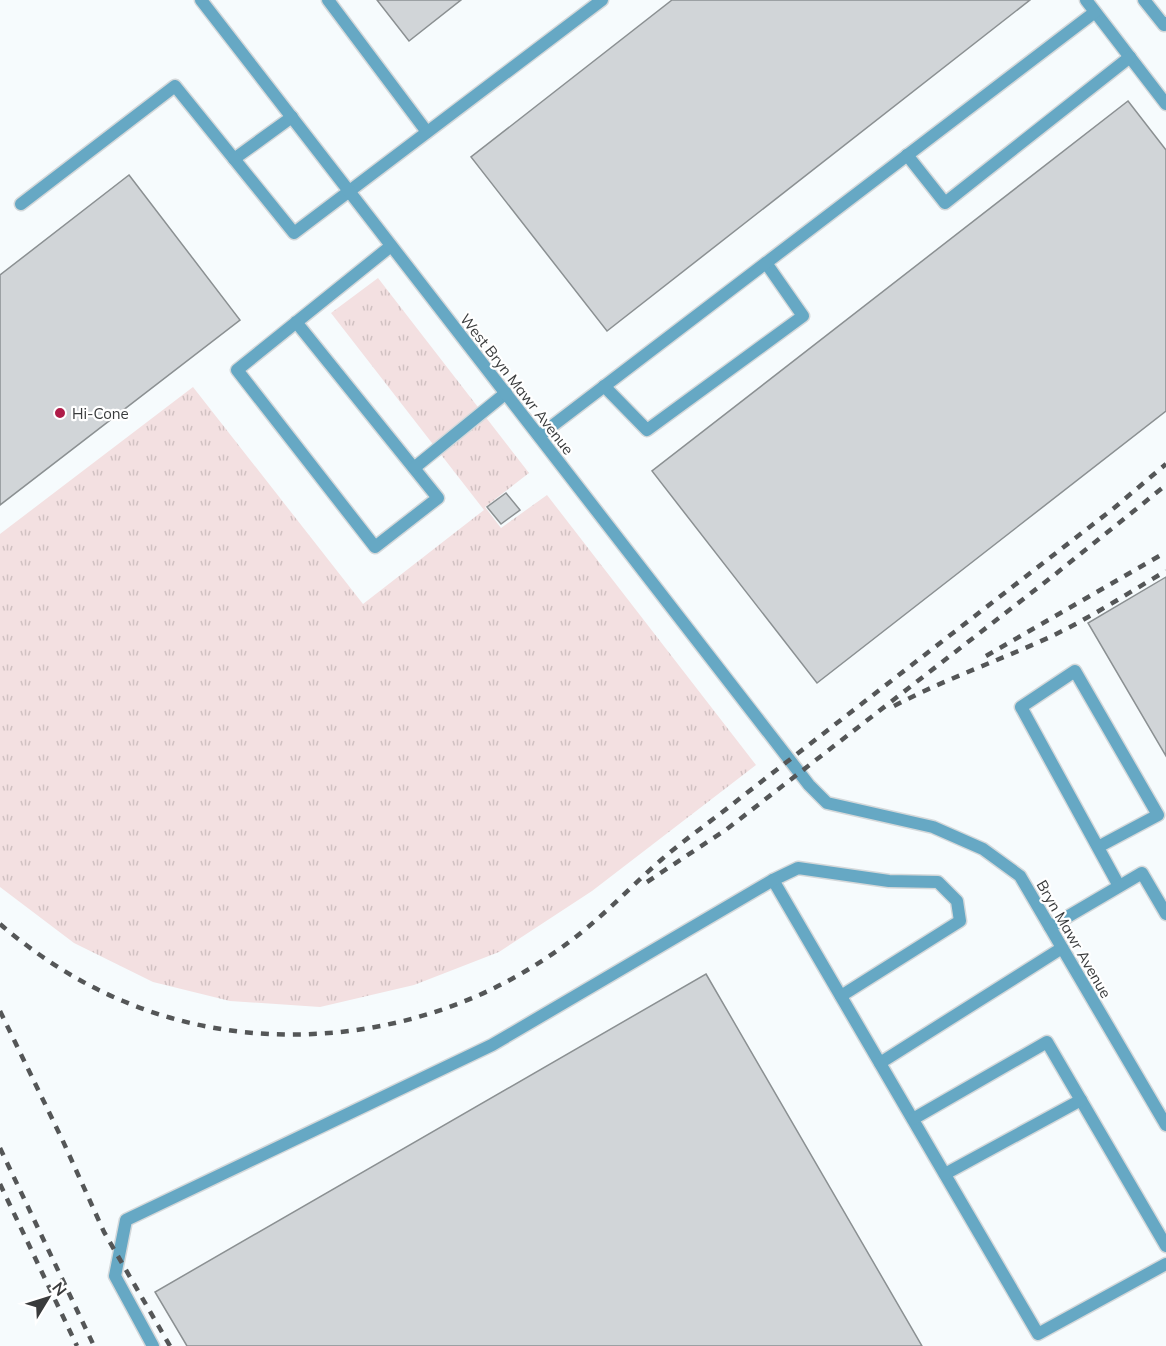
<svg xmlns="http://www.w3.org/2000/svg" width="1166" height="1346" font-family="Mulish,sans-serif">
<defs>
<pattern id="grass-tufts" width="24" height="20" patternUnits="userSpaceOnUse" patternTransform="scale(1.5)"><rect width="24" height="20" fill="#f3e0e1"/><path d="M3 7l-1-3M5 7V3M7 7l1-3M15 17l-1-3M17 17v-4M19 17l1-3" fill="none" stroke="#d1c1c2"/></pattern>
</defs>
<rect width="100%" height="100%" fill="#f6fbfd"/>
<path fill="url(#grass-tufts)" d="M378,278L529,473L485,507L501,528L547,495L756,765L592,891L499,952L414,985L320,1007L230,1001L153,982L74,943L0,887V534L193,387L363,604L484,510L331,313Z"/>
<g fill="#d1d5d8" stroke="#8b9092" stroke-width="1.5">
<path d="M377,0H461L409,41Z"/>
<path d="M672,0H1030L607,331L471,157Z"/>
<path d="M1128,101L1166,150V411L817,683L652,471Z"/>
<path d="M129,175L240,320L0,505V275Z"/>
<path d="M506,493L520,510L501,524L487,507Z"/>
<path d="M1166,577V756L1088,623Z"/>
<path d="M706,974L922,1346H187L155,1292Z"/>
</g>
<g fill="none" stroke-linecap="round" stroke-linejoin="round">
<defs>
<g id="service">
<path d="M328,0L427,132"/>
<path d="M1086,0L1166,104"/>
<path d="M1144,0L1164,25L1166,23"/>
<path d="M907,155L945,203L1130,57"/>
<path d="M234,159L292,117"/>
<path d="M21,204L175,86L294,233L602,0"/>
<path d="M296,322L438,498L375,547L237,370L391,246"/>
<path d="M604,386L647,430L803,316L766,263"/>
<path d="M539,436L1095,12"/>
<path d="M414,468L506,393"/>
<path d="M1098,847L1158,815L1075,671L1021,707L1119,886"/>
<path d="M773,880L1038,1334L1166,1264"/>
<path d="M1050,927L1142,873L1166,914"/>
<path d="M880,1063L1062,948"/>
<path d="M913,1119L1047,1042L1166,1246"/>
<path d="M945,1174L1081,1100"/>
<path d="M153,1346L115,1276L126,1220L492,1045L773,880L798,868L889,881L938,882L957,901L960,921L841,996"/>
</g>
<path id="minor" d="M201,0L809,785L827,803L933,827L983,849L1020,876L1166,1125"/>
</defs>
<use href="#service" stroke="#d4d8da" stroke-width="15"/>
<use href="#minor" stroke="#d4d8da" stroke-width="15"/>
<use href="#service" stroke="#66a8c4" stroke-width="12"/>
<use href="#minor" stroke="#66a8c4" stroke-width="12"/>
<g stroke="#545657" stroke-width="4.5" stroke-dasharray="8 8" stroke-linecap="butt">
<path d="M986,656L1166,552"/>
<path d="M894,706C945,679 998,661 1050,637C1090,618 1128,593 1166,571"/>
<path d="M647,882L727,829L1053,576L1166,485"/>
<path d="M0,924C36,955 79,983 123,1001C252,1056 409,1042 529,969C549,957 569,943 588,927C613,906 636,882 661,860C685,839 713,820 739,799C864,702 989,605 1114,508L1166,464"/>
<path d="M0,1011L62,1139L104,1232L170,1346"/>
<path d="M0,1148L94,1346"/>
<path d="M0,1184L77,1346"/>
</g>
</g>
<circle fill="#af1c48" stroke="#fff" stroke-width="2" cx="60" cy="413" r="6"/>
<g text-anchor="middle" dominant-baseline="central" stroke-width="4.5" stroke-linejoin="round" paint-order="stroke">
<g font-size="15" fill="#393b3c" stroke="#fff">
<text transform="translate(517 384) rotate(52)">West Bryn Mawr Avenue</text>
<text transform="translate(1074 939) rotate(60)">Bryn Mawr Avenue</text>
</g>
<g font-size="15" fill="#393b3c" stroke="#fff" text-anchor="start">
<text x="72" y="413">Hi-Cone</text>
</g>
</g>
<g transform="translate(48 1298) rotate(52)" stroke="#ffffff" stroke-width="4.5" paint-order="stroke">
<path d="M0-4.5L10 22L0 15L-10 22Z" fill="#393b3c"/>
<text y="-9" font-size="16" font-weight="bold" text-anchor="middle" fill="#393b3c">N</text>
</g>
</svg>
